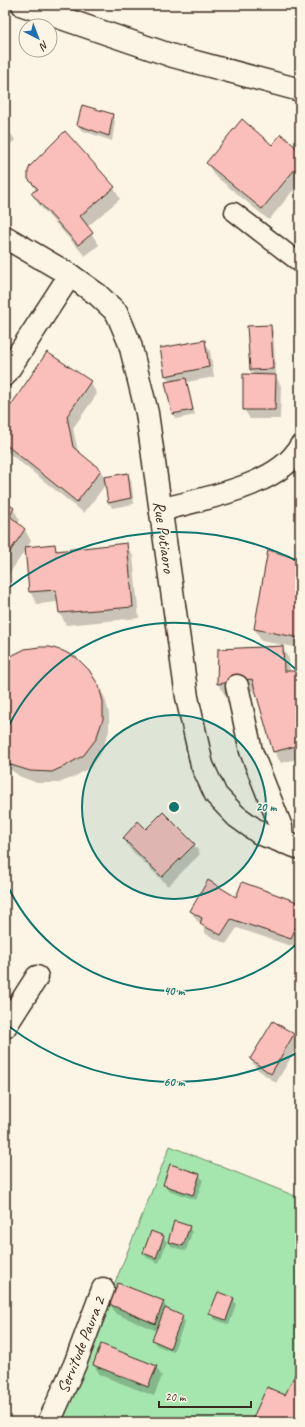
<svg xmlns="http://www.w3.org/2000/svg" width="305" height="1427" font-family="Caveat,sans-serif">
<rect width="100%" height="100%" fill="#fcf5e5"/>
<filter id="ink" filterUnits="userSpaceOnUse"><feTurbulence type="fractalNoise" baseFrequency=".025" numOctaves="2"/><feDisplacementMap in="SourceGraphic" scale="8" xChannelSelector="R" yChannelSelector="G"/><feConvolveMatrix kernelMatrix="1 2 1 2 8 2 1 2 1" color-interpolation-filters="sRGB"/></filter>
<g filter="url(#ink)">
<path fill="#a5e6af" stroke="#708866" d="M170,1146L300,1198V1422H59Z"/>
<g fill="#0003">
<path d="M112,115L115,121L112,141L81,130L78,125Z"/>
<path d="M5,125L15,140L5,149Z"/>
<path d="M273,146L300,152V182L269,220L214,175L207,163Z"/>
<path d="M29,179L114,188L120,199L87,227L99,245L85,256L39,205L32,194L36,191Z"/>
<path d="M270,326L273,331L276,374L275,375L281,386L280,419H250L244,409L254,376L251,370L248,327Z"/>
<path d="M204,341L210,351L214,377L187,382L195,415L176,419L173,414L170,383L166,375Z"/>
<path d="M90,382L97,394L73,428L78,452L101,471L105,478L128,474L131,480L134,504L112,508L109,502L106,484L84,513L5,450V416Z"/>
<path d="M5,503L13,509L20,520L18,524L25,530L31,541L27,548L54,545L58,552L126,544L133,556L139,618L66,625L60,613L58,602L37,604L30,592L26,549L5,580Z"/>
<path d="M300,560V648L261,641L255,629Z"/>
<path d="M282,647L289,659L290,672H296L300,680V758L281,763L274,751L257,690L225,695L218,684L219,650Z"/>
<path d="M25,650L89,670L105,698L109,714V731L102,751L91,767L74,777L59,783H37L19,776L5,765V660Z"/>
<path d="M146,830L194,844L200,854L168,886L129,848L124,838Z"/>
<path d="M5,897L8,902L5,907Z"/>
<path d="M237,898L300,904V939L297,948L237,928L226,944L206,934L201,923L197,921L191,911Z"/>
<path d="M5,913L10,922L5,929Z"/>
<path d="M294,1035L299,1044L276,1083L257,1069L251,1060Z"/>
<path d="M199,1175L203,1180L196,1200L168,1190L164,1184Z"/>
<path d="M189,1227L192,1232L186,1251L172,1247L169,1242Z"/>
<path d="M163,1237L167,1242L159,1263L147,1258L144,1253Z"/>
<path d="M233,1299L236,1304L229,1325L214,1319L211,1314Z"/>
<path d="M163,1302L168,1310L182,1317L185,1322L173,1352L156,1345L153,1340L157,1331L116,1314L110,1304Z"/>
<path d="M94,1365L156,1367L162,1376L154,1396L100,1375Z"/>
</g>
<g fill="#fbbfbb" stroke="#3b2a1e">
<path d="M82,105L113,114L109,136L77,125Z"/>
<path d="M242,119L272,145L281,134L300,151V163L262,209L206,163Z"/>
<path d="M65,131L115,187L80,216L93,233L78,245L31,193L38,189L28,179V171L30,166Z"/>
<path d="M271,325L273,369L250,370L247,326Z"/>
<path d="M205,340L209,367L165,376L160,348Z"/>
<path d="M47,352L91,381L67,416L73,447L101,470L77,502L5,444V414Z"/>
<path d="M243,374L276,375L275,410H243Z"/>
<path d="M186,378L193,410L172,414L165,382Z"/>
<path d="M128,473L131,498L108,503L104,477Z"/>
<path d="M5,502L14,508L10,516L25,529L5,559Z"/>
<path d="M127,543L133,607L59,613L56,590L29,592L25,547L55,544L56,551Z"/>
<path d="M268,550L300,559V638L254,629Z"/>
<path d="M283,646L284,671H296L300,691V745L273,752L252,679L217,684L218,649Z"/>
<path d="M39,647H50L63,651L77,658L89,670L99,686L103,702V719L96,739L84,755L67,765L52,772L30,771L11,765L5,760V659L25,649Z"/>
<path d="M163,812L195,844L162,877L123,838L138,821L146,829Z"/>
<path d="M208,880L236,897L242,882L300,903V916L291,939L231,919L221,935L200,924L202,918L190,911Z"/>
<path d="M273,1021L294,1034L271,1074L250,1059Z"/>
<path d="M170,1164L200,1174L193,1195L163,1185Z"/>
<path d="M174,1221L190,1226L183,1246L168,1242Z"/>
<path d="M151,1231L164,1236L156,1258L143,1253Z"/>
<path d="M118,1283L164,1301L155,1324L109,1304Z"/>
<path d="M218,1292L234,1298L226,1320L209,1314Z"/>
<path d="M165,1308L183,1316L170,1348L152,1340Z"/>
<path d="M101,1344L157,1366L148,1387L93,1365Z"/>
<path d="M300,1364V1422H251L267,1387L285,1395Z"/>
</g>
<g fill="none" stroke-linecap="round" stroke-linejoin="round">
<defs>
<path id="lane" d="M234,212L300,263"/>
<g id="street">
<path d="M23,5L173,56L300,90"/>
<path d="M5,375L70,275"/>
<path d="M161,512L172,507C210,497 280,484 300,447"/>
<path d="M237,686L251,751L281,827L282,842"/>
<path d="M5,1027L37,977"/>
<path d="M49,1422L75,1364L103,1289"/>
</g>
<path id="secondary" d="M5,237L70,275L98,295L117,313L130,344L147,413L187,697L202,765L216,795L236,816L261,834L300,848"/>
</defs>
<use href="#lane" stroke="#3b2a1e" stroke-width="21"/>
<use href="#street" stroke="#3b2a1e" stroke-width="25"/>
<use href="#secondary" stroke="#3b2a1e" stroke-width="25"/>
<use href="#lane" stroke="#fcf5e5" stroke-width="18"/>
<use href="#street" stroke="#fcf5e5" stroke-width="22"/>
<use href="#secondary" stroke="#fcf5e5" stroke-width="22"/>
</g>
</g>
<circle cx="174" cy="807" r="92" fill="#0f766e" fill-opacity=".12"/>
<g fill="none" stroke="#0f766e" stroke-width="2">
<circle cx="174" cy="807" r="92"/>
<path d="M299 942A184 184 0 0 1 5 880M5 734A184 184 0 0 1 299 672"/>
<path d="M299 1052A275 275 0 0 1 7 1025M7 589A275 275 0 0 1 299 562"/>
</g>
<g text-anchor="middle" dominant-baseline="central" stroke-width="3" stroke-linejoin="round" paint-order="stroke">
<g font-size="17" fill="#3b2a1e" stroke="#fcf5e5">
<text transform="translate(164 537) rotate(82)">Rue Putiaoro</text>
<text transform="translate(81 1345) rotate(-68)">Servitude Paura 2</text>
</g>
</g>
<circle cx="174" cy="807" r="6" fill="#0f766e" stroke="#fcf5e5" stroke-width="2"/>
<g font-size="12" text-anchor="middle" font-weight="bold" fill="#0f766e" stroke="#fcf5e5" stroke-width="3" stroke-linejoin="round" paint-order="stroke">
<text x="266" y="811">20 m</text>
<text x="174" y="995">40 m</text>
<text x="174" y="1086">60 m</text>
</g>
<rect width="305" height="1427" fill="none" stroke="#fcf5e5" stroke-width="20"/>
<rect x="10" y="10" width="285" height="1407" fill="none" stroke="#3b2a1e" stroke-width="1.5" filter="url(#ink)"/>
<g transform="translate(38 38) rotate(138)"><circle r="19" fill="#fcf5e5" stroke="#afa495"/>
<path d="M0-3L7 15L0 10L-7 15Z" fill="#1f6fb2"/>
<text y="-6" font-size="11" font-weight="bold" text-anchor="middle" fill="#3b2a1e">N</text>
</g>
<path d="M159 1401v6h92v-6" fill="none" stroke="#3b2a1e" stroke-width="2"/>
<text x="165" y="1401" font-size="12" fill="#3b2a1e" stroke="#fcf5e5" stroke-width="3" paint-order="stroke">20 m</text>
</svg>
